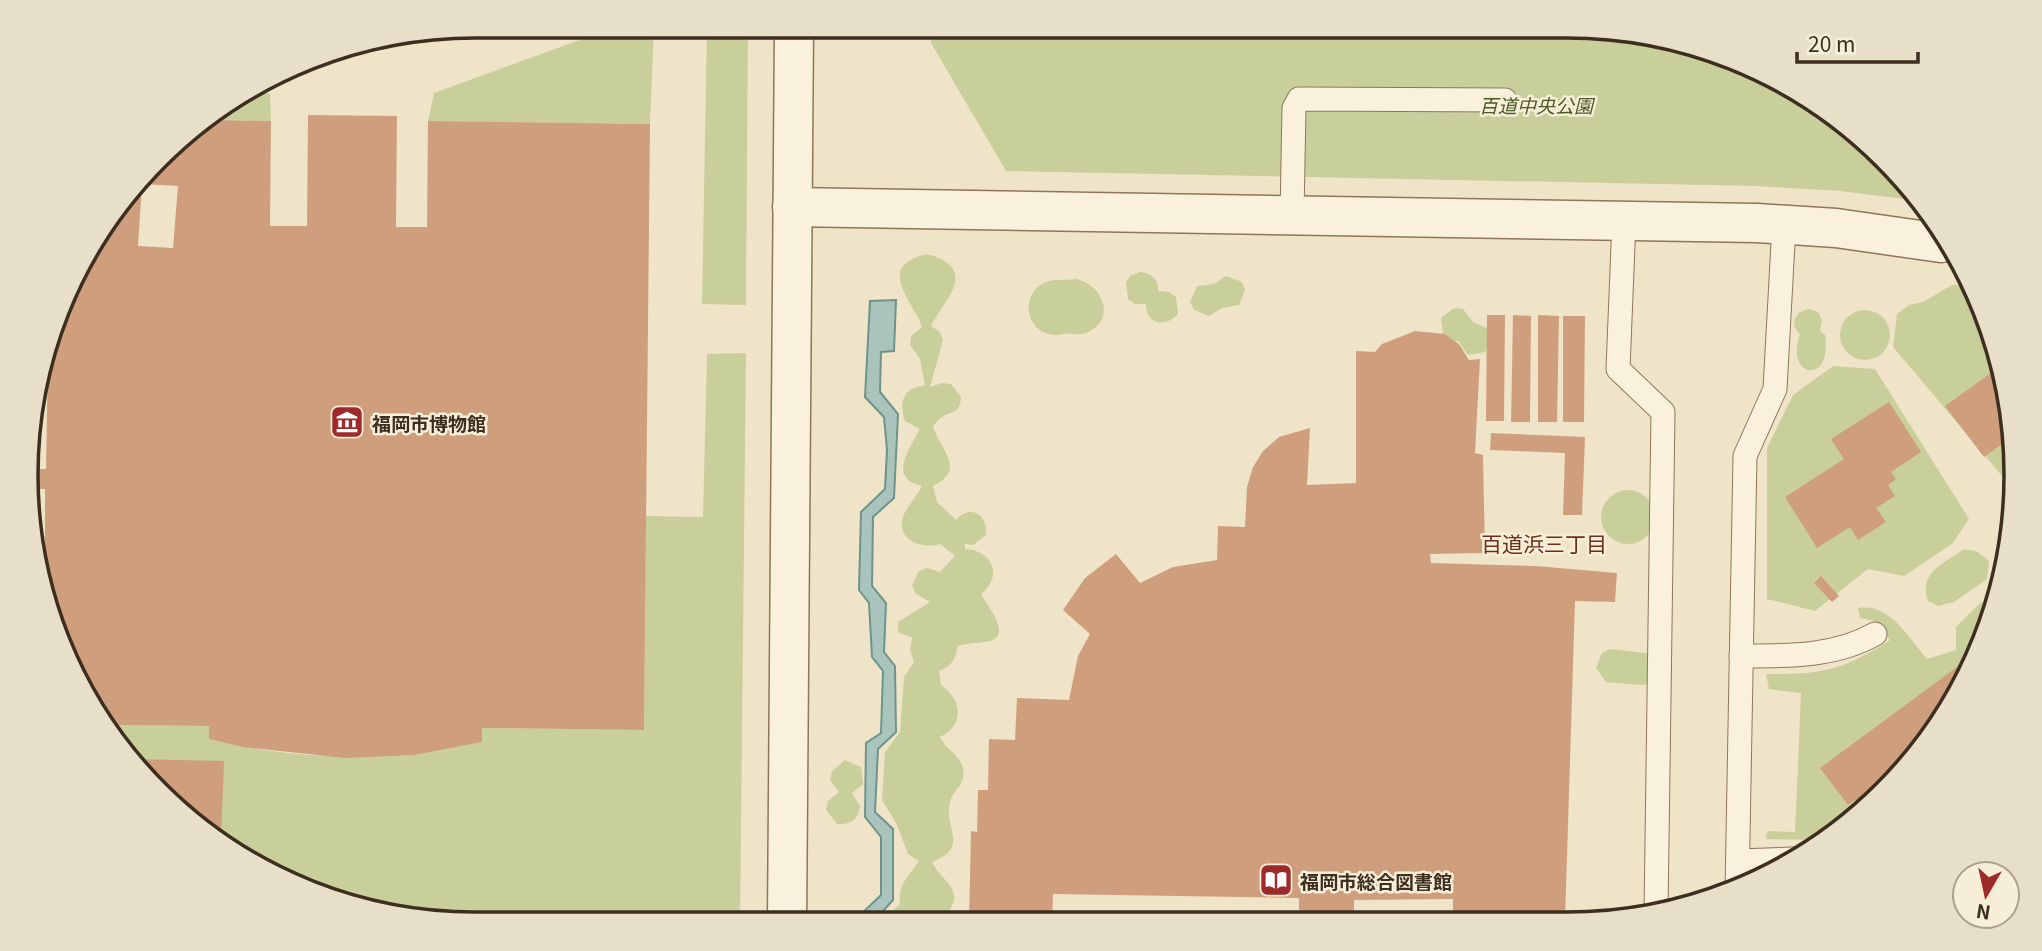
<svg xmlns="http://www.w3.org/2000/svg" width="2042" height="951" font-family="Georgia,'Noto Sans JP',serif">
<rect width="100%" height="100%" fill="#f0e4c8"/>
<g fill="#c9cf9b">
<path d="M618,26H654L650,124L428,121L434,93Z"/>
<path d="M707,26H748L746,305L702,304Z"/>
<path d="M932,26H1567L1738,60L1884,158L1912,200L1840,191L1757,186L1006,171L931,43Z"/>
<path d="M261,91L270,94L271,121L210,120Z"/>
<path d="M927,254C981,269 944,300 931,326L940,332L943,340L930,387L942,383L951,384L961,397C960,414 952,411 942,417C938,419 936,424 933,426C939,449 968,469 933,486L937,502L956,520C970,504 988,514 986,535L973,545L965,544V549C992,550 1004,576 981,594C987,606 1016,638 985,642C976,643 968,643 958,646C955,660 952,666 939,671L941,685C962,699 965,725 940,737C946,750 959,754 963,768C967,785 953,789 950,802C943,828 971,847 932,862C941,882 973,893 939,920L941,923H881L900,904C898,884 908,877 919,861L908,854L897,825L882,800L885,752L900,732L904,677L914,662L910,650L912,638L898,632V622L930,602L916,594L912,586L919,571L927,568L940,572L955,556L940,544C921,550 894,539 904,514C909,505 917,495 922,486C886,478 911,447 920,429L905,421C898,403 904,386 925,386L920,359L910,345L911,336L922,327C913,300 874,267 927,254Z"/>
<path d="M1140,272C1151,273 1159,279 1158,291L1169,292L1176,297L1178,314C1166,328 1146,325 1146,304H1135L1128,299L1126,282L1131,275Z"/>
<path d="M1226,276L1242,282L1245,290L1239,305L1222,308L1209,316L1194,310L1190,302L1197,286L1214,284Z"/>
<path d="M1076,279C1104,285 1117,321 1086,333C1078,336 1072,332 1064,334C1058,335 1055,336 1048,334C1025,327 1021,294 1044,283C1053,278 1065,281 1076,279Z"/>
<path d="M1968,284L1981,303L2016,475L2013,489L1893,347L1897,314L1909,305L1923,302L1952,285Z"/>
<path d="M1454,308L1463,309L1473,322L1488,329L1490,345L1485,352L1468,355L1458,341L1450,340L1443,334L1441,318Z"/>
<path d="M1809,309L1818,312L1822,320L1820,331L1825,335C1833,387 1784,377 1800,335L1794,326C1795,315 1798,311 1809,309Z"/>
<circle cx="1865" cy="335" r="25"/>
<path d="M746,353L740,924L475,925L304,891L179,813L107,725L209,726V739C301,761 389,762 481,742L482,728L644,730L646,516L703,517L707,354Z"/>
<path d="M1833,366L1875,369L1969,519L1953,543L1904,576L1868,569L1815,611L1767,599V448L1793,395Z"/>
<circle cx="1628" cy="517" r="27"/>
<path d="M1964,549L1976,551L1989,561L1987,579L1954,602L1938,606L1928,601C1917,574 1944,563 1964,549Z"/>
<path d="M1981,602L1990,603L1982,647L1923,749L1840,832L1827,840L1766,839L1767,831L1795,832L1801,693L1769,689L1766,674C1821,675 1844,670 1890,640L1874,621L1860,618L1858,608C1890,603 1908,637 1927,659L1956,650V627Z"/>
<path d="M1610,649L1647,653L1654,658L1651,682L1643,685L1606,682L1596,668L1602,653Z"/>
<path d="M845,760L861,767L863,784L852,793L860,806C858,820 851,825 837,824L826,810L828,801L839,792L830,780L832,771Z"/>
</g>
<path fill="#a9c4bc" stroke="#6f938a" stroke-width="2" d="M896,300L894,351L881,352L880,392L898,414L894,498L873,517L872,586L886,603L884,652L895,666L896,732L878,749L875,812L893,829V900L872,923H858L857,918L881,895V837L865,817L866,743L881,733L883,671L872,657L869,603L859,590L861,512L885,489L887,450L884,417L865,397L870,301Z"/>
<g fill="#cf9f7d" fill-rule="evenodd">
<path d="M308,115L397,116L396,227H427L428,121L650,124L644,730L482,728V742L414,755L345,758L243,747L209,739V726L107,725L86,700L45,578V489H32L33,440H37V469H46L48,354L87,251L180,137L210,120L271,121L270,226H307ZM142,184L178,186L173,248L138,246Z"/>
<path d="M1487,315H1505L1504,421H1486Z"/>
<path d="M1513,315L1531,316L1530,422H1511Z"/>
<path d="M1538,315L1559,316L1557,422H1538Z"/>
<path d="M1563,316H1585L1584,422H1563Z"/>
<path d="M1415,331L1445,334L1459,344L1469,360L1480,359L1475,453L1483,455L1485,553L1430,554L1431,563L1536,566L1617,573L1615,602L1575,601L1565,921H1453V899L1354,900V922H1299V898L1053,894L1052,923H969L971,831L977,832L978,790H988L989,739L1015,740L1017,698L1069,700L1078,656L1090,634L1063,610L1085,578L1116,554L1140,583L1173,567L1217,560L1218,526L1245,527L1247,487L1253,467L1263,451L1279,437L1310,428L1307,485L1356,483V351L1375,352L1382,344Z"/>
<path d="M1995,370L2009,439L1984,457L1945,406Z"/>
<path d="M1889,402L1921,452L1891,472L1896,479L1888,485L1895,496L1876,508L1886,522L1858,540L1850,527L1817,548L1785,497L1844,459L1831,439Z"/>
<path d="M1491,433L1585,437L1582,515H1563L1565,453L1490,450Z"/>
<path d="M1821,576L1839,596L1832,602L1814,583Z"/>
<path d="M1980,650L1923,749L1862,810L1855,800L1848,805L1820,768Z"/>
<path d="M135,759L224,761L221,839L179,813Z"/>
</g>
<g fill="none" stroke-linecap="round" stroke-linejoin="round">
<defs>
<g id="lane">
<path d="M1292,215L1294,108L1299,99L1505,100"/>
<path d="M1624,221L1618,369L1663,412L1656,913"/>
<path d="M1741,656C1786,656 1835,657 1875,634"/>
<path d="M1738,861L1793,859"/>
<path d="M1737,891L1745,456L1775,389L1784,225"/>
</g>
<g id="street">
<path d="M792,207L1757,223L1836,228L1941,243"/>
<path d="M787,924L794,26"/>
</g>
</defs>
<use href="#lane" stroke="#8d765c" stroke-width="25"/>
<use href="#street" stroke="#8d765c" stroke-width="41"/>
<use href="#lane" stroke="#faf1dc" stroke-width="23"/>
<use href="#street" stroke="#faf1dc" stroke-width="38"/>
</g>
<defs>
<symbol id="museum-square" viewBox="-11 -11 22 22"><rect x="-9" y="-9" width="18" height="18" rx="4" fill="#9e2a2b" stroke="#f7eed8"/><path d="M0-6L6-3V-2H-6V-3ZM-5-1h2V3h-2ZM-1-1h2V3h-2ZM3-1h2V3H3ZM-6 4H6V6H-6Z" fill="#fff"/></symbol>
<symbol id="library-square" viewBox="-11 -11 22 22"><rect x="-9" y="-9" width="18" height="18" rx="4" fill="#9e2a2b" stroke="#f7eed8"/><path d="M-6-4Q-3-5.5-.7-3.5V5Q-3 3-6 4ZM6-4Q3-5.5 .7-3.5V5Q3 3 6 4Z" fill="#fff"/></symbol>
</defs>
<g fill-rule="evenodd">
<use href="#museum-square" x="328" y="403" width="38" height="38"/>
<use href="#library-square" x="1257" y="861" width="38" height="38"/>
</g>
<g text-anchor="middle" dominant-baseline="central" stroke-width="5" stroke-linejoin="round" paint-order="stroke">
<g font-size="19" font-style="italic" fill="#4d5a26" stroke="#f7eed8">
<text x="1536" y="104">百道中央公園</text>
</g>
<g font-size="19" font-weight="bold" fill="#3d2e20" stroke="#f7eed8" text-anchor="start">
<text x="372" y="422">福岡市博物館</text>
<text x="1300" y="880">福岡市総合図書館</text>
</g>
<g font-size="21" fill="#6b2e1e" stroke="#f7eed8">
<text x="1544" y="543">百道浜三丁目</text>
</g>
</g>
<path d="M0 0H2042V951H0ZM475 38H1567A437 437 0 0 1 2004 475V475A437 437 0 0 1 1567 912H475A437 437 0 0 1 38 475V475A437 437 0 0 1 475 38Z" fill="#e8dfc9" fill-rule="evenodd"/>
<path fill="none" stroke="#3d2e20" stroke-width="3.5" d="M475 38H1567A437 437 0 0 1 2004 475V475A437 437 0 0 1 1567 912H475A437 437 0 0 1 38 475V475A437 437 0 0 1 475 38Z"/>
<g transform="translate(1986 895) rotate(189)"><circle r="33" fill="#f7eed8" stroke="#ada18e" stroke-width="2"/>
<path d="M0-5L12 26L0 18L-12 26Z" fill="#9e2a2b"/>
<text y="-10" font-size="19" font-weight="bold" text-anchor="middle" fill="#3d2e20">N</text>
</g>
<path d="M1797 52v10h121v-10" fill="none" stroke="#3d2e20" stroke-width="3.5"/>
<text x="1808" y="52" font-size="21" fill="#3d2e20" stroke="#f7eed8" stroke-width="5" paint-order="stroke">20 m</text>
</svg>
